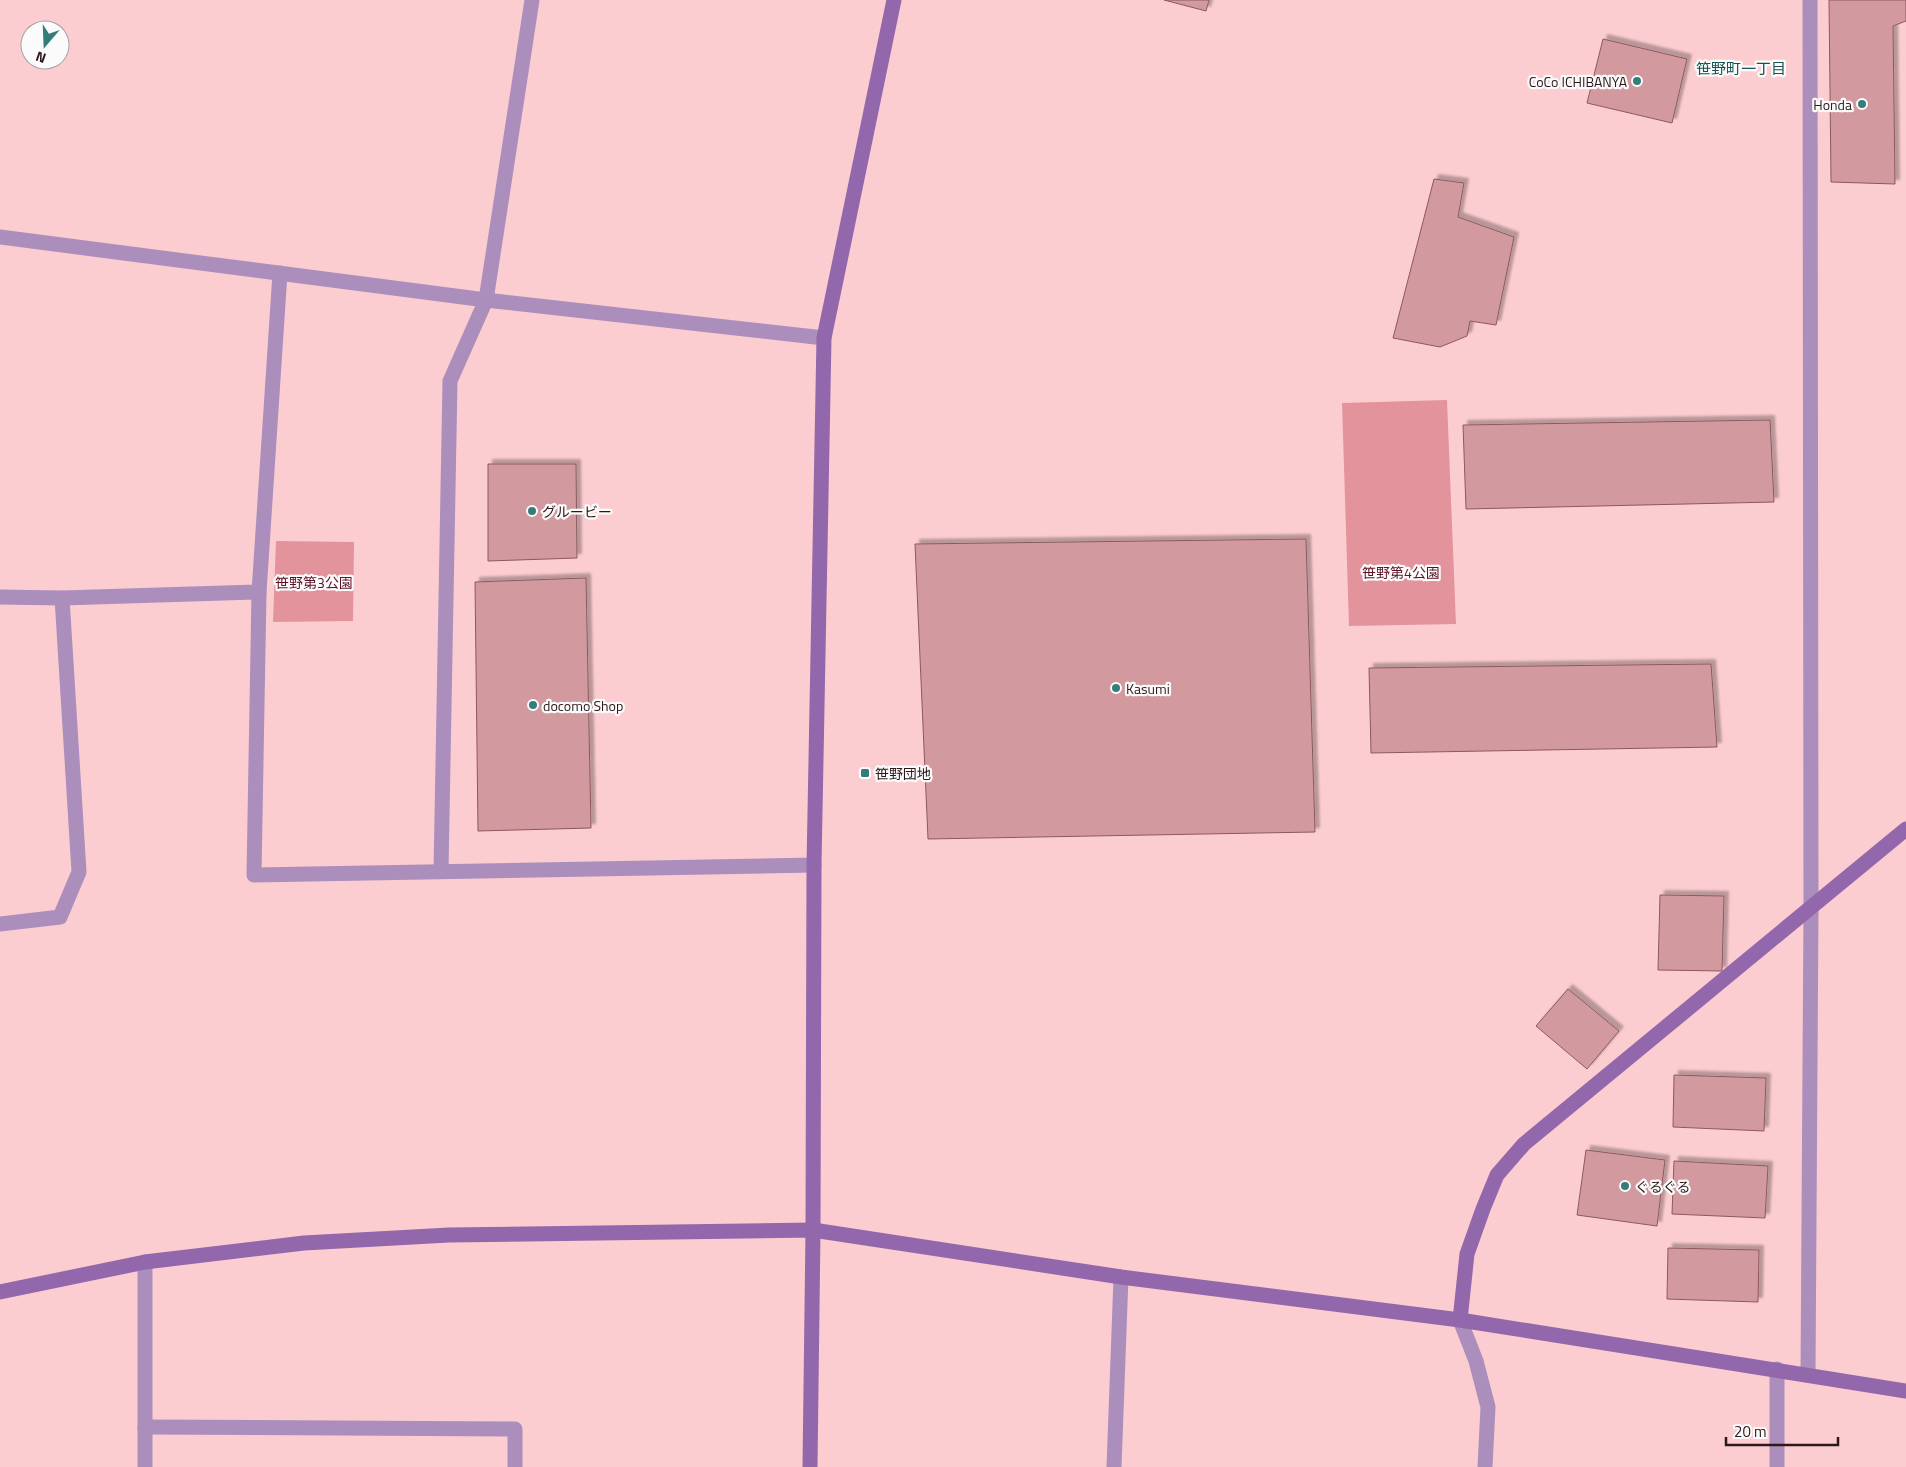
<svg xmlns="http://www.w3.org/2000/svg" width="1906" height="1467" font-family="'Titillium Web','Noto Sans JP',sans-serif">
<defs>
<filter id="shadow"><feDropShadow dx="4.5" dy="-4.5" stdDeviation="1" flood-color="#0004"/></filter>
</defs>
<rect width="100%" height="100%" fill="#fccdd0"/>
<g fill="#e2939b">
<path d="M1447,400L1456,624L1349,626L1342,403Z"/>
<path d="M276,541L354,542L353,621L273,622Z"/>
</g>
<g fill="#d29a9f" stroke="#8c595e" filter="url(#shadow)">
<path d="M1164,0H1209L1206,11Z"/>
<path d="M1829,0H1906V21L1893,26L1895,184L1831,182Z"/>
<path d="M1603,39L1687,59L1672,123L1587,103Z"/>
<path d="M1434,179L1464,183L1458,217L1514,237L1496,325L1470,321L1467,336L1440,347L1393,338Z"/>
<path d="M1770,420L1774,502L1466,509L1463,425Z"/>
<path d="M488,464H576L577,558L488,561Z"/>
<path d="M1306,539L1315,832L928,839L915,544Z"/>
<path d="M586,578L591,828L478,831L475,582Z"/>
<path d="M1711,664L1717,747L1371,753L1369,668Z"/>
<path d="M1660,895L1724,896L1722,971L1658,970Z"/>
<path d="M1568,989L1619,1031L1587,1069L1536,1026Z"/>
<path d="M1674,1075L1766,1078L1764,1131L1673,1127Z"/>
<path d="M1586,1150L1665,1160L1657,1226L1577,1215Z"/>
<path d="M1674,1161L1768,1166L1765,1218L1672,1214Z"/>
<path d="M1668,1248L1759,1250L1758,1302L1667,1299Z"/>
</g>
<g fill="none" stroke-linecap="round" stroke-linejoin="round">
<g stroke="#ab8ebc" stroke-width="15">
<path d="M0,237L486,300L824,338"/>
<path d="M259,592L254,875L814,865"/>
<path d="M0,597L62,598L259,592L280,273"/>
<path d="M441,871L450,381L486,300L532,0"/>
<path d="M0,924L60,917L79,872L62,598"/>
<path d="M1460,1320L1476,1361L1488,1407L1485,1467"/>
<path d="M1808,1375L1811,909L1810,0"/>
<path d="M145,1427L515,1429V1467"/>
<path d="M145,1467V1262"/>
<path d="M1114,1467L1121,1277"/>
<path d="M1777,1467V1369"/>
</g>
<g stroke="#9367ab" stroke-width="15">
<path d="M0,1292L145,1262L304,1243L449,1235L813,1230L1121,1277L1460,1320L1906,1391"/>
<path d="M1460,1320L1467,1254L1483,1209L1497,1175L1524,1144L1906,829"/>
<path d="M810,1467L813,1230L814,865L824,338L894,0"/>
</g>
</g>
<g fill="#357d7b" stroke="#fbfbfb" stroke-width="2">
<circle cx="1637" cy="81" r="5"/>
<circle cx="1862" cy="104" r="5"/>
<circle cx="532" cy="511" r="5"/>
<circle cx="1116" cy="688" r="5"/>
<circle cx="533" cy="705" r="5"/>
<rect x="860" y="768" width="10" height="10" rx="2.5"/>
<circle cx="1625" cy="1186" r="5"/>
</g>
<g text-anchor="middle" dominant-baseline="central" stroke-width="4.5" stroke-linejoin="round" paint-order="stroke">
<g font-size="14" fill="#2c181a" stroke="#fbfbfb" text-anchor="start">
<text x="1627" y="81" text-anchor="end">CoCo ICHIBANYA</text>
<text x="1852" y="104" text-anchor="end">Honda</text>
<text x="542" y="511">グルービー</text>
<text x="1126" y="688">Kasumi</text>
<text x="543" y="705">docomo Shop</text>
<text x="875" y="773">笹野団地</text>
<text x="1635" y="1186">ぐるぐる</text>
</g>
<g font-size="14" fill="#5e1324" stroke="#fbfbfb">
<text x="1401" y="572">笹野第4公園</text>
<text x="314" y="582">笹野第3公園</text>
</g>
<g font-size="15" fill="#155250" stroke="#fbfbfb">
<text x="1741" y="68">笹野町一丁目</text>
</g>
</g>
<g transform="translate(45 45) rotate(199)"><circle r="24" fill="#fbfbfb" stroke="#a8a0a1"/>
<path d="M0-4L9 19L0 12L-9 19Z" fill="#357d7b"/>
<text y="-8" font-size="14" font-weight="bold" text-anchor="middle" fill="#2c181a">N</text>
</g>
<path d="M1726 1437v8h112v-8" fill="none" stroke="#2c181a" stroke-width="2.5"/>
<text x="1734" y="1437" font-size="15" fill="#2c181a" stroke="#fbfbfb" stroke-width="4" paint-order="stroke">20 m</text>
</svg>
